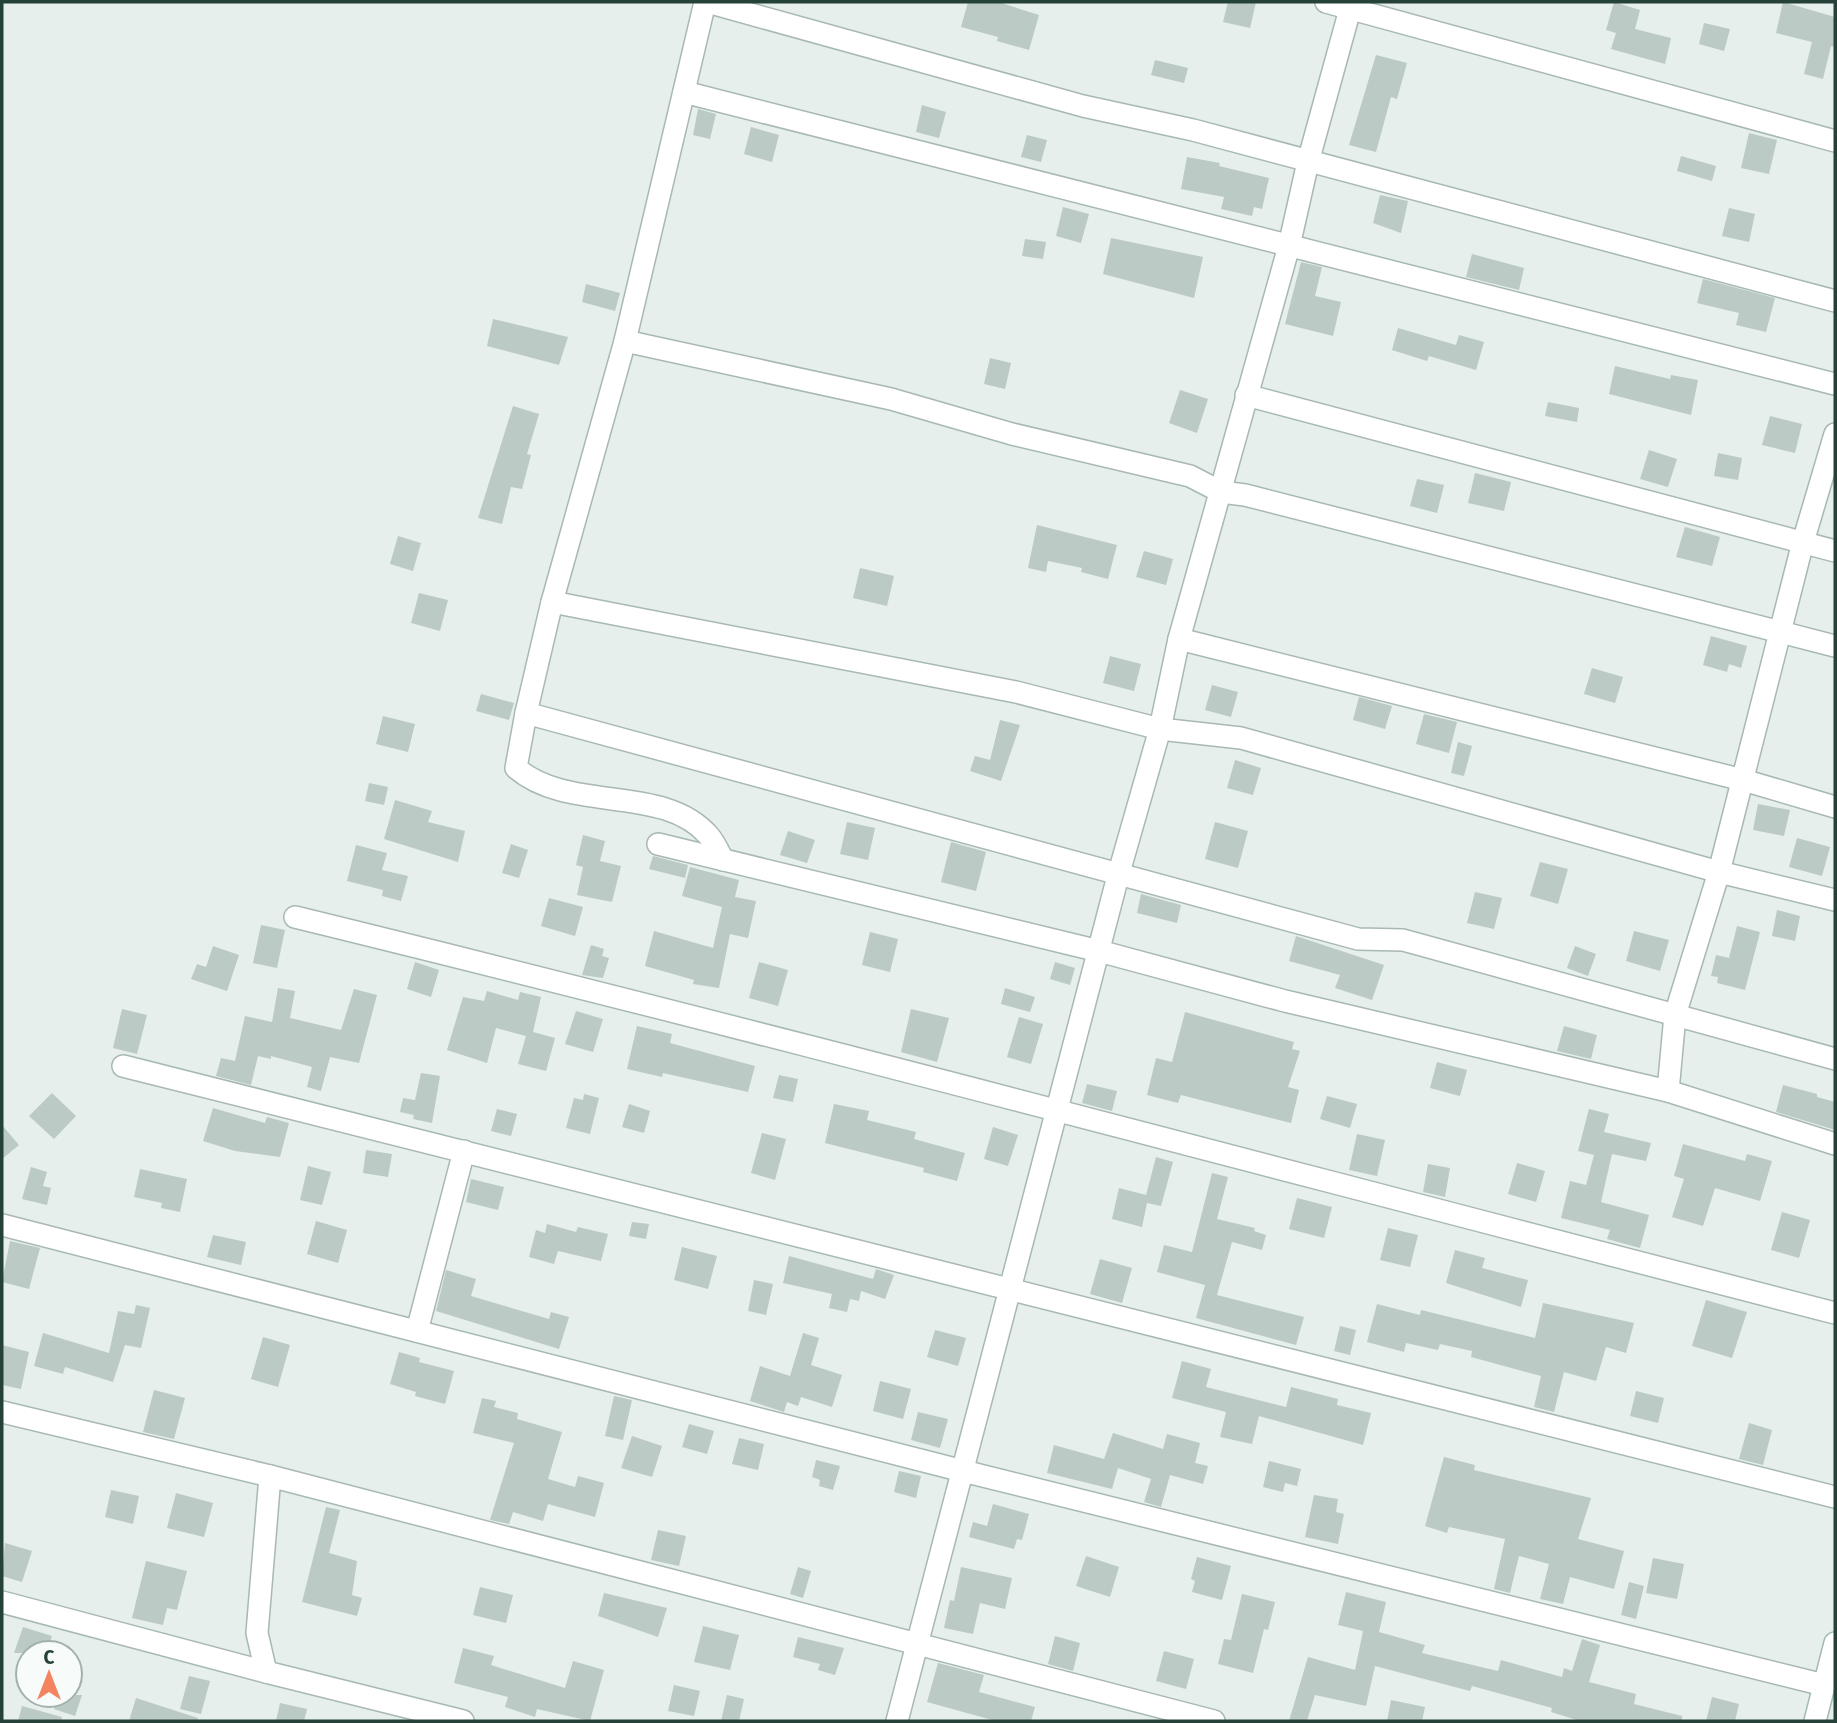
<svg xmlns="http://www.w3.org/2000/svg" width="1837" height="1723" font-family="'Fira Sans',sans-serif">
<rect width="100%" height="100%" fill="#e6efeb"/>
<g fill="#bbcac4">
<path d="M968,2H998L1039,15L1029,50L997,41L998,37L961,27Z"/>
<path d="M1228,2H1256L1250,28L1223,22Z"/>
<path d="M1614,2L1640,10L1635,29L1671,38L1665,64L1611,49L1616,33L1606,30Z"/>
<path d="M1783,2L1835,17V47L1831,46L1823,79L1804,74L1812,42L1776,33Z"/>
<path d="M1704,23L1730,29L1724,51L1699,44Z"/>
<path d="M1376,55L1407,63L1397,99L1391,97L1376,152L1349,145Z"/>
<path d="M1155,60L1188,68L1184,83L1151,75Z"/>
<path d="M922,105L946,112L939,138L916,132Z"/>
<path d="M698,109L716,114L710,139L693,135Z"/>
<path d="M751,127L779,135L772,162L744,154Z"/>
<path d="M1749,133L1777,140L1769,174L1741,168Z"/>
<path d="M1027,135L1047,140L1041,162L1021,157Z"/>
<path d="M1681,156L1716,166L1712,181L1677,171Z"/>
<path d="M1187,157L1220,163L1219,166L1269,178L1262,209L1254,207L1252,216L1221,209L1224,197L1181,189Z"/>
<path d="M1380,195L1408,201L1401,233L1373,223Z"/>
<path d="M1063,207L1089,214L1081,243L1056,236Z"/>
<path d="M1729,208L1755,214L1749,242L1722,236Z"/>
<path d="M1111,238L1203,257L1194,298L1103,274Z"/>
<path d="M1025,239L1046,242L1043,259L1022,256Z"/>
<path d="M1472,254L1524,268L1519,290L1466,277Z"/>
<path d="M1301,262L1322,267L1315,296L1341,302L1333,336L1285,324Z"/>
<path d="M1703,279L1775,298L1766,332L1736,325L1739,313L1697,303Z"/>
<path d="M586,284L620,293L615,311L582,302Z"/>
<path d="M493,319L568,337L559,365L487,346Z"/>
<path d="M1398,328L1456,345L1459,335L1484,342L1476,370L1429,356L1427,361L1392,350Z"/>
<path d="M990,358L1011,363L1005,389L984,384Z"/>
<path d="M1615,366L1670,379L1671,375L1698,380L1691,415L1609,394Z"/>
<path d="M1180,390L1208,399L1197,433L1169,423Z"/>
<path d="M1548,402L1579,408L1577,422L1545,416Z"/>
<path d="M513,406L539,414L527,454L531,455L522,489L511,487L502,524L478,518Z"/>
<path d="M1770,416L1802,424L1795,453L1762,445Z"/>
<path d="M1649,450L1677,459L1668,487L1640,479Z"/>
<path d="M1718,453L1742,458L1738,480L1714,476Z"/>
<path d="M1475,473L1511,482L1504,511L1468,503Z"/>
<path d="M1417,479L1444,485L1437,513L1410,506Z"/>
<path d="M1037,525L1117,545L1108,579L1081,572L1082,568L1048,561L1046,572L1028,568Z"/>
<path d="M1685,527L1720,537L1712,566L1676,557Z"/>
<path d="M398,536L421,543L413,571L390,564Z"/>
<path d="M1144,551L1173,559L1166,585L1136,577Z"/>
<path d="M860,568L894,576L887,606L853,598Z"/>
<path d="M419,593L448,600L440,631L411,623Z"/>
<path d="M1711,636L1747,646L1741,668L1729,664L1727,672L1703,665Z"/>
<path d="M1110,656L1141,664L1134,691L1103,683Z"/>
<path d="M1592,668L1623,677L1615,703L1584,694Z"/>
<path d="M1212,685L1238,692L1231,717L1205,710Z"/>
<path d="M481,694L514,703L509,720L476,711Z"/>
<path d="M1359,697L1392,706L1385,729L1353,720Z"/>
<path d="M1424,714L1457,722L1449,753L1416,744Z"/>
<path d="M383,716L415,724L408,752L376,744Z"/>
<path d="M1000,720L1020,725L1001,781L970,771L975,756L990,760Z"/>
<path d="M1458,742L1472,746L1464,776L1451,773Z"/>
<path d="M1235,760L1261,768L1253,795L1227,788Z"/>
<path d="M369,783L388,787L384,805L365,801Z"/>
<path d="M395,800L432,811L428,822L465,831L458,862L384,839Z"/>
<path d="M1758,804L1790,810L1784,836L1753,830Z"/>
<path d="M847,822L875,828L868,860L840,854Z"/>
<path d="M1215,822L1248,831L1238,868L1205,859Z"/>
<path d="M788,831L815,840L807,863L780,855Z"/>
<path d="M583,835L605,841L600,861L621,866L612,902L577,895L583,867L576,865Z"/>
<path d="M1797,838L1830,847L1822,876L1789,867Z"/>
<path d="M951,842L986,852L976,891L941,882Z"/>
<path d="M511,844L528,850L519,878L502,873Z"/>
<path d="M356,845L387,853L382,870L408,876L401,901L382,896L383,890L347,881Z"/>
<path d="M653,856L688,865L685,878L649,869Z"/>
<path d="M1540,862L1568,869L1558,904L1530,896Z"/>
<path d="M690,867L739,880L735,897L756,901L748,938L730,934L719,988L693,984L694,980L645,966L654,931L713,948L722,907L682,896Z"/>
<path d="M1475,892L1502,898L1494,929L1467,923Z"/>
<path d="M1141,894L1181,905L1177,923L1137,913Z"/>
<path d="M549,898L583,907L575,936L541,926Z"/>
<path d="M1777,910L1800,916L1795,941L1772,936Z"/>
<path d="M261,925L285,930L277,968L253,963Z"/>
<path d="M1737,926L1760,932L1745,990L1717,983L1718,977L1711,976L1716,955L1729,958Z"/>
<path d="M1634,931L1669,940L1660,971L1626,961Z"/>
<path d="M870,932L898,939L890,972L862,965Z"/>
<path d="M1296,936L1384,965L1372,1000L1335,988L1340,975L1289,961Z"/>
<path d="M591,945L604,949L602,956L609,958L603,978L582,975Z"/>
<path d="M213,946L239,955L227,991L191,979L197,964L206,967Z"/>
<path d="M1575,946L1596,954L1588,976L1567,968Z"/>
<path d="M415,962L439,970L431,997L407,989Z"/>
<path d="M759,962L788,970L778,1006L749,998Z"/>
<path d="M1055,962L1075,968L1070,985L1050,979Z"/>
<path d="M278,988L295,991L290,1018L341,1030L354,989L377,995L359,1063L330,1057L321,1091L307,1087L312,1067L271,1056V1059L258,1056L251,1085L216,1076L221,1058L235,1061L245,1016L272,1022Z"/>
<path d="M1005,988L1035,997L1030,1012L1001,1004Z"/>
<path d="M487,991L518,1000L520,992L541,997L533,1032L555,1038L546,1071L518,1064L526,1036L496,1028L487,1063L447,1050L463,997L484,1001Z"/>
<path d="M122,1009L147,1015L137,1054L113,1048Z"/>
<path d="M911,1009L949,1018L937,1062L901,1052Z"/>
<path d="M576,1011L603,1019L593,1052L565,1044Z"/>
<path d="M1185,1012L1294,1042L1292,1049L1300,1051L1288,1087L1299,1090L1291,1123L1181,1095L1178,1103L1147,1095L1156,1058L1172,1062Z"/>
<path d="M1019,1017L1043,1024L1031,1064L1007,1057Z"/>
<path d="M637,1026L672,1034L670,1043L755,1066L748,1092L663,1073L662,1077L627,1069Z"/>
<path d="M1564,1026L1597,1035L1591,1059L1557,1051Z"/>
<path d="M1437,1062L1467,1070L1460,1096L1430,1088Z"/>
<path d="M421,1073L440,1076L432,1123L413,1119L414,1115L400,1112L403,1098L415,1100Z"/>
<path d="M779,1075L798,1079L793,1102L773,1098Z"/>
<path d="M1087,1084L1117,1091L1112,1111L1082,1103Z"/>
<path d="M1783,1085L1817,1094V1097L1835,1102V1130L1776,1112Z"/>
<path d="M52,1093L76,1116L54,1139L29,1116Z"/>
<path d="M584,1094L599,1098L590,1134L566,1128L574,1098L583,1100Z"/>
<path d="M1327,1096L1357,1104L1350,1128L1320,1119Z"/>
<path d="M629,1104L650,1111L644,1133L622,1127Z"/>
<path d="M834,1104L869,1111L867,1120L916,1132L914,1139L965,1153L957,1181L923,1172L924,1168L825,1143Z"/>
<path d="M213,1108L265,1123L267,1117L289,1123L280,1157L235,1151L203,1141Z"/>
<path d="M497,1109L517,1114L511,1136L491,1131Z"/>
<path d="M1589,1109L1609,1114L1604,1132L1651,1143L1646,1161L1612,1154L1601,1202L1649,1215L1640,1248L1607,1239L1610,1230L1561,1218L1570,1181L1586,1185L1594,1155L1578,1151Z"/>
<path d="M2,1125L19,1145L2,1159Z"/>
<path d="M993,1127L1018,1135L1008,1166L984,1159Z"/>
<path d="M762,1133L786,1139L775,1180L751,1173Z"/>
<path d="M1357,1134L1385,1140L1377,1176L1349,1170Z"/>
<path d="M1683,1144L1745,1161L1747,1154L1772,1161L1760,1201L1715,1188L1703,1226L1672,1217L1684,1179L1674,1176Z"/>
<path d="M366,1150L392,1154L388,1177L363,1173Z"/>
<path d="M1156,1157L1173,1162L1161,1206L1147,1203L1142,1227L1112,1219L1119,1188L1146,1195Z"/>
<path d="M1517,1163L1545,1171L1536,1202L1508,1194Z"/>
<path d="M1428,1164L1450,1168L1445,1197L1423,1192Z"/>
<path d="M308,1166L331,1172L322,1205L300,1200Z"/>
<path d="M31,1167L47,1172L43,1186L51,1188L47,1205L22,1199Z"/>
<path d="M140,1169L187,1179L180,1212L161,1208L162,1203L134,1197Z"/>
<path d="M1212,1173L1228,1177L1217,1219L1255,1228L1254,1231L1266,1235L1262,1250L1232,1242L1217,1295L1304,1317L1296,1345L1196,1318L1205,1285L1157,1272L1164,1245L1192,1252Z"/>
<path d="M471,1179L504,1187L498,1210L466,1202Z"/>
<path d="M1297,1198L1332,1207L1324,1238L1289,1229Z"/>
<path d="M1782,1212L1810,1220L1799,1258L1771,1250Z"/>
<path d="M316,1221L347,1230L338,1263L307,1254Z"/>
<path d="M632,1222L649,1224L646,1239L629,1236Z"/>
<path d="M547,1224L576,1232L578,1227L608,1234L601,1261L558,1251L554,1264L529,1257L536,1230L545,1233Z"/>
<path d="M1388,1228L1418,1235L1410,1267L1380,1260Z"/>
<path d="M213,1235L246,1242L241,1265L207,1257Z"/>
<path d="M10,1241L40,1248L29,1289L2,1282Z"/>
<path d="M682,1247L717,1256L708,1289L674,1280Z"/>
<path d="M1455,1250L1485,1258L1482,1268L1528,1280L1521,1307L1446,1283Z"/>
<path d="M789,1256L873,1279L876,1269L894,1275L885,1299L861,1291L859,1301L850,1299L847,1312L829,1308L832,1294L783,1283Z"/>
<path d="M1100,1259L1132,1268L1122,1303L1090,1294Z"/>
<path d="M446,1270L476,1279L471,1296L549,1319L551,1312L569,1317L559,1349L436,1311Z"/>
<path d="M754,1280L773,1284L766,1315L748,1311Z"/>
<path d="M1706,1300L1747,1312L1732,1358L1692,1346Z"/>
<path d="M1543,1303L1634,1323L1626,1353L1606,1347L1596,1381L1564,1372L1554,1412L1534,1407L1541,1376L1471,1357L1472,1351L1440,1344L1438,1350L1406,1343L1404,1352L1367,1342L1377,1304L1420,1315L1421,1310L1535,1338Z"/>
<path d="M136,1305L150,1308L141,1348L125,1345L113,1382L65,1367L63,1374L34,1366L43,1333L109,1353L118,1311L134,1314Z"/>
<path d="M1340,1326L1356,1330L1350,1355L1334,1351Z"/>
<path d="M935,1330L966,1338L958,1366L927,1357Z"/>
<path d="M803,1333L819,1338L811,1365L842,1375L832,1407L801,1397L798,1406L787,1402L784,1412L750,1401L760,1366L790,1376Z"/>
<path d="M263,1337L290,1345L278,1387L251,1379Z"/>
<path d="M2,1345L29,1352L21,1389L2,1385Z"/>
<path d="M399,1352L420,1358L419,1362L454,1371L445,1404L415,1396L416,1392L390,1384Z"/>
<path d="M1182,1361L1211,1369L1206,1387L1286,1407L1291,1387L1338,1399L1337,1405L1371,1413L1363,1445L1259,1416L1252,1444L1220,1437L1226,1412L1172,1398Z"/>
<path d="M880,1381L911,1389L903,1419L873,1411Z"/>
<path d="M154,1390L185,1398L174,1439L143,1432Z"/>
<path d="M1636,1391L1664,1398L1658,1423L1630,1416Z"/>
<path d="M614,1396L632,1400L623,1440L605,1436Z"/>
<path d="M482,1398L496,1401L494,1407L518,1413L517,1419L562,1432L548,1479L575,1487L578,1476L604,1483L595,1517L548,1504L543,1521L513,1512L509,1524L490,1520L514,1443L473,1433Z"/>
<path d="M918,1412L948,1419L940,1448L911,1440Z"/>
<path d="M1749,1423L1772,1430L1763,1465L1739,1459Z"/>
<path d="M689,1424L714,1431L707,1454L682,1447Z"/>
<path d="M1113,1433L1163,1449L1167,1434L1200,1443L1195,1463L1208,1466L1203,1484L1170,1475L1161,1507L1144,1502L1151,1479L1118,1468L1112,1489L1047,1473L1054,1445L1104,1459Z"/>
<path d="M632,1436L662,1446L652,1477L621,1468Z"/>
<path d="M739,1438L764,1444L758,1470L732,1464Z"/>
<path d="M1444,1457L1475,1465L1474,1470L1591,1498L1578,1539L1624,1551L1614,1589L1570,1577L1563,1604L1540,1599L1549,1564L1519,1556L1510,1593L1494,1589L1505,1539L1449,1527L1447,1533L1425,1526Z"/>
<path d="M816,1460L840,1466L833,1490L819,1486L820,1480L812,1477Z"/>
<path d="M1269,1461L1301,1469L1297,1486L1285,1483L1283,1492L1263,1487Z"/>
<path d="M899,1471L921,1476L916,1498L894,1492Z"/>
<path d="M111,1490L139,1496L133,1524L105,1517Z"/>
<path d="M176,1493L213,1503L204,1537L167,1528Z"/>
<path d="M1314,1495L1338,1499L1336,1512L1344,1514L1338,1544L1305,1537Z"/>
<path d="M993,1504L1029,1514L1022,1540L1017,1539L1014,1549L969,1537L973,1522L987,1526Z"/>
<path d="M326,1507L340,1510L329,1553L357,1561L352,1595L362,1598L357,1616L302,1602Z"/>
<path d="M658,1530L686,1536L679,1566L651,1560Z"/>
<path d="M5,1543L32,1551L22,1582L2,1576Z"/>
<path d="M1086,1556L1119,1567L1110,1597L1076,1586Z"/>
<path d="M1197,1557L1231,1566L1222,1600L1192,1592L1195,1581L1191,1579Z"/>
<path d="M1653,1558L1684,1564L1677,1599L1646,1593Z"/>
<path d="M146,1561L187,1571L177,1610L167,1608L163,1625L132,1618Z"/>
<path d="M798,1567L811,1571L803,1598L790,1594Z"/>
<path d="M961,1567L1012,1578L1005,1609L980,1603L973,1634L944,1628L950,1600L954,1601Z"/>
<path d="M1629,1582L1644,1586L1636,1619L1621,1615Z"/>
<path d="M480,1587L513,1595L506,1623L473,1615Z"/>
<path d="M1346,1592L1386,1602L1379,1632L1425,1645L1422,1653L1498,1671L1501,1660L1562,1677L1564,1668L1572,1671L1582,1639L1600,1645L1589,1682L1636,1694L1634,1704L1682,1716V1721H1580L1551,1712L1552,1708L1472,1686L1470,1691L1375,1666L1366,1706L1315,1695L1307,1721H1289L1308,1657L1355,1670L1363,1631L1338,1625Z"/>
<path d="M604,1593L667,1608L658,1637L598,1616Z"/>
<path d="M1242,1594L1275,1602L1268,1630L1264,1629L1253,1673L1218,1664L1224,1639L1231,1640Z"/>
<path d="M703,1626L739,1635L730,1670L694,1662Z"/>
<path d="M23,1627L52,1636L46,1653H14Z"/>
<path d="M1055,1636L1080,1643L1073,1671L1048,1664Z"/>
<path d="M798,1637L844,1648L835,1675L818,1670L820,1664L793,1657Z"/>
<path d="M463,1648L494,1656L491,1665L565,1688L573,1661L604,1670L590,1721L537,1709L535,1717L505,1707L508,1697L454,1683Z"/>
<path d="M1164,1651L1194,1659L1186,1689L1156,1681Z"/>
<path d="M938,1663L984,1675L979,1692L1035,1707L1031,1721H996L927,1702Z"/>
<path d="M189,1676L210,1681L201,1714L180,1709Z"/>
<path d="M674,1685L700,1691L694,1716L668,1711Z"/>
<path d="M58,1695H82L75,1716L54,1709Z"/>
<path d="M727,1695L744,1699L739,1721H721Z"/>
<path d="M1712,1697L1739,1704L1735,1721H1706Z"/>
<path d="M136,1698L198,1718L197,1721H129Z"/>
<path d="M1391,1700L1425,1707L1422,1721H1387Z"/>
<path d="M280,1703L307,1709L304,1721H276Z"/>
<path d="M22,1706L62,1717L61,1721H18Z"/>
</g>
<g fill="none" stroke-linecap="round" stroke-linejoin="round">
<defs>
<g id="street">
<path d="M707,2L1083,106L1193,130L1835,301"/>
<path d="M1326,2L1835,141"/>
<path d="M684,92L1835,384"/>
<path d="M625,341L705,2"/>
<path d="M1246,395L1835,551"/>
<path d="M552,602L1016,692L1160,729L1241,738L1719,872L1803,542L1835,434"/>
<path d="M1179,639L1743,780L1835,807"/>
<path d="M1835,646L1245,495L1221,492L1190,476L1012,434L891,399L625,341L552,602L526,713L1358,939L1403,940L1835,1059"/>
<path d="M526,713L516,768C570,814 663,783 709,836C715,843 719,852 723,860"/>
<path d="M658,844L1099,951L1285,1001L1668,1091L1835,1144"/>
<path d="M295,917C810,1043 1322,1181 1835,1313"/>
<path d="M123,1066L1835,1497"/>
<path d="M1668,1091L1675,1015L1719,872L1835,900"/>
<path d="M2,1225L963,1471L1824,1685"/>
<path d="M417,1331L464,1151"/>
<path d="M2,1412L270,1476L1214,1721"/>
<path d="M270,1476L257,1633L266,1672L463,1721"/>
<path d="M2,1602L266,1672"/>
<path d="M897,1721L1118,876L1160,729L1179,639L1289,246L1308,162L1352,2"/>
</g>
<path id="secondary" d="M1815,1721L1835,1643"/>
</defs>
<use href="#street" stroke="#a8b8b2" stroke-width="24"/>
<use href="#secondary" stroke="#a4bbb3" stroke-width="24"/>
<use href="#street" stroke="#fff" stroke-width="21"/>
<use href="#secondary" stroke="#fff" stroke-width="21"/>
</g>
<rect width="1837" height="1723" fill="none" stroke="#24423a" stroke-width="7"/>
<g transform="translate(49 1674)"><circle r="33" fill="#f7fbf9" stroke="#a3b1ad" stroke-width="2"/>
<path d="M0-5L12 26L0 18L-12 26Z" fill="#f4845f"/>
<text y="-10" font-size="19" font-weight="bold" text-anchor="middle" fill="#24423a">С</text>
</g>
</svg>
